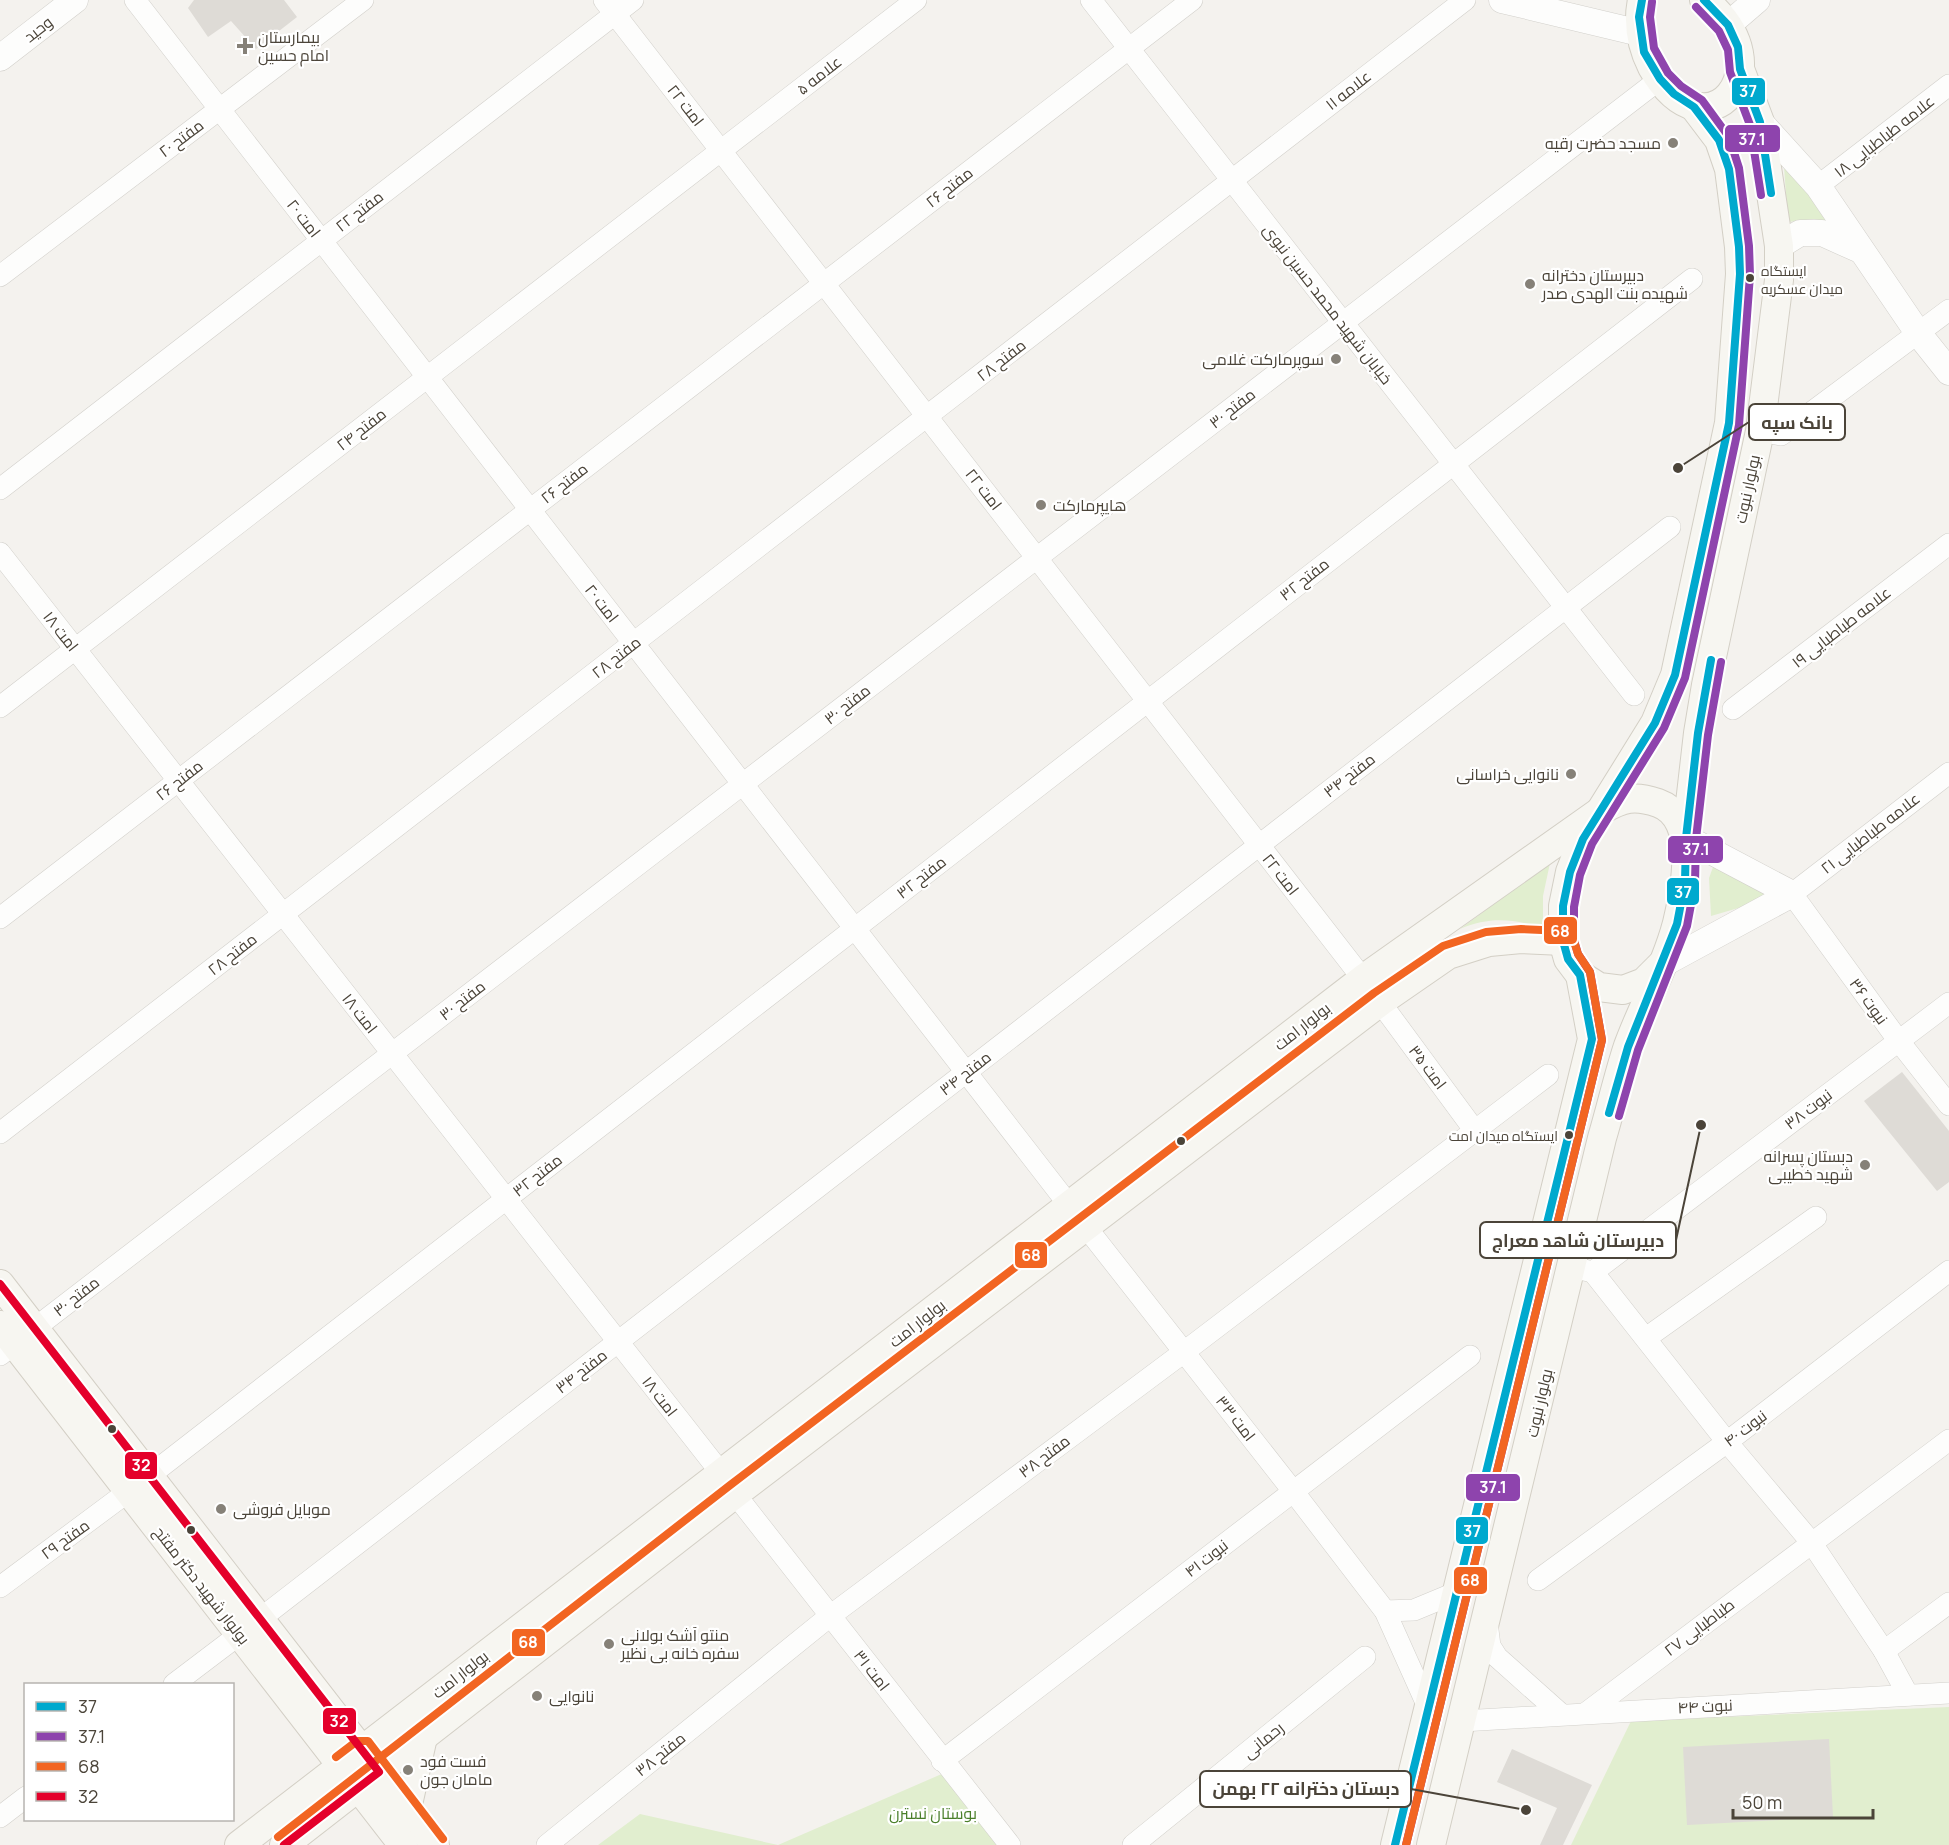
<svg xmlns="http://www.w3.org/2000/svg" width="1949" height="1845" font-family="Manrope,Cairo,sans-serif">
<rect width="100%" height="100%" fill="#f4f2ee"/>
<g fill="#e1eecf">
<path d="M1783,153L1840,224L1814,219L1788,222Z"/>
<path d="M1716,859L1776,893L1759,902L1711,916L1709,878Z"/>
<path d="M1550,863L1543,896V928C1513,919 1490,916 1460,929Z"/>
<path d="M1949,1707V1845H1571L1631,1721Z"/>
<path d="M944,1773L998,1845H598L640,1814L778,1845Z"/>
</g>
<g fill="#dedbd6">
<path d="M194,0H284L297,17L256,49L231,21L208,37L188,8Z"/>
<path d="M1902,1072L1949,1131V1182L1937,1191L1864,1101Z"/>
<path d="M1829,1739L1833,1817L1687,1825L1683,1747Z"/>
<path d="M1512,1749L1592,1785L1563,1845H1540L1557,1808L1497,1782Z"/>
</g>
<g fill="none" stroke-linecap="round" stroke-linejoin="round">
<defs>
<g id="minor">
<path d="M135,0L1069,1205"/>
<path d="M604,0L1363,979"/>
<path d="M1091,0L1634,695"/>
<path d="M1818,186L1949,85"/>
<path d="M0,276L363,0"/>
<path d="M1760,431L1781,435L1949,310"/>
<path d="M0,489L633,0"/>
<path d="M0,553L721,1473"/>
<path d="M0,707L916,0"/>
<path d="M1733,709L1949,544"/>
<path d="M1949,773L1792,894L1898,1040L1949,1105"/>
<path d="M0,918L1192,0"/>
<path d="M1380,1002L1475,1131"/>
<path d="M0,1133L1465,0"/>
<path d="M1086,1227L1293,1491L1385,1611L1428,1707"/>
<path d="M1580,1269L1593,1272L1949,1003"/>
<path d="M1593,1272L1727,1442L1811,1542L1884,1651L1908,1695"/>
<path d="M35,1328L1660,79"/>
<path d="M1646,1338L1816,1217"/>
<path d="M0,1355L14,1344"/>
<path d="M149,1476L1692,279"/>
<path d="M735,1494L1010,1845"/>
<path d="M1538,1580L1727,1442L1949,1271"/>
<path d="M0,1587L129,1491"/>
<path d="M1385,1611L1414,1610L1455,1593"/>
<path d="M260,1619L1670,527"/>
<path d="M1487,1622L1490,1646L1497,1657L1561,1714"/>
<path d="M1884,1651L1949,1603"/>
<path d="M174,1684L240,1634"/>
<path d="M1586,1713L1949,1440"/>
<path d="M1462,1721L1949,1693"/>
<path d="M942,1761L1470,1356"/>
<path d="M0,1817L26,1797"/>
<path d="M547,1845L830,1616L1184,1352L1548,1075"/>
<path d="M1133,1845L1365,1657"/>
</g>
<g id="tertiary">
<path d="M1502,0L1640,33"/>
<path d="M1728,25L1757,0"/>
<path d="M0,58L75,0"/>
<path d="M1760,122L1818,186L1918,333L1949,372"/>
<path d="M1779,246L1800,233H1822L1860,250"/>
<path d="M1686,838L1792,894"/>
<path d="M1661,965L1792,894"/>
</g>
<g id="secondary">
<path d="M1642,0C1637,24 1641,45 1652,67C1706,162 1788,68 1704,0"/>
<path d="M1686,838L1698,733L1706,685L1760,431L1779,280V246L1760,122L1740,69"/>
<path d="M1661,965L1644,982L1623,990L1599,987L1580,975L1568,959L1563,941V906L1570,872L1583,839L1655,723L1675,675L1729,423L1740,274L1739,247L1729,169L1719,140L1694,107"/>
<path d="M0,1284L435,1845"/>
<path d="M0,1325L403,1845"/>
<path d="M407,1809L423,1737"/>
<path d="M239,1845L1363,979L1602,810C1623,798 1634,795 1658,803C1700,818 1685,890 1677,923C1666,965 1643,1005 1628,1046C1618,1076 1611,1108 1602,1138L1431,1845"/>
<path d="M284,1845L735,1494L1380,1002L1448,955L1489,942L1521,939L1563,941"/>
<path d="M1395,1845L1592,1039L1580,975"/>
</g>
</defs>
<use href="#minor" stroke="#d2d0cb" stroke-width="22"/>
<use href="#tertiary" stroke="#d2d0cb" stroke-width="27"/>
<use href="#secondary" stroke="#d3cfc5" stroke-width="30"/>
<use href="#minor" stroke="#fdfdfc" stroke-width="21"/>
<use href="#tertiary" stroke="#fdfdfc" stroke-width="26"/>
<use href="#secondary" stroke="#f7f6f1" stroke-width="28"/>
<defs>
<g id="bus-1">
<path d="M1704,0L1728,25L1738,47L1740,69L1760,122L1771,193"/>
<path d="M1609,1113L1628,1047L1677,924L1685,882L1686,838L1698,733L1711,660"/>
<path d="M1395,1845L1592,1039L1580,975L1568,959L1563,941V906L1570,872L1583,839L1655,723L1675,675L1729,423L1740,274L1739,247L1729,169L1719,140L1694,107L1674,94L1660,79L1644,52L1639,17L1642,0"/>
</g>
<g id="bus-2">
<path d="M1696,7L1719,31L1728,50L1730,72L1750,125L1761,195"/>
<path d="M1619,1116L1638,1050L1687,926L1695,883L1696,839L1708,735L1721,662"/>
<path d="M1406,1845L1602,1040L1590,972L1578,954L1574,940V907L1580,875L1592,844L1664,728L1685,678L1739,425L1750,275L1749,246L1739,168L1729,137L1702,100L1681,86L1668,73L1654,48L1650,17L1652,2"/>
</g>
<g id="bus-3">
<path d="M336,1757L357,1741H368L443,1839"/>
<path d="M278,1837L729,1486L1374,993L1443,946L1486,932L1521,929L1565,931L1572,935L1578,954L1590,972L1602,1040L1406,1845"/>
</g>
<path id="bus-4" d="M0,1284L379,1772L284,1845"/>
</defs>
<use href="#bus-1" stroke="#fff" stroke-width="12"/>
<use href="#bus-2" stroke="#fff" stroke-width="12"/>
<use href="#bus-3" stroke="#fff" stroke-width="12"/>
<use href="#bus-4" stroke="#fff" stroke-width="12"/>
<use href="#bus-1" stroke="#00a9ce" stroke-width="8"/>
<use href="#bus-2" stroke="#8e44ad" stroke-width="8"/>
<use href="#bus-3" stroke="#f26522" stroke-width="8"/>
<use href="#bus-4" stroke="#e4002b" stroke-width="8"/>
</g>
<g fill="#868178" stroke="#fff" stroke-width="2">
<path d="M242 37h6v6h6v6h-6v6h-6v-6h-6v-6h6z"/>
<circle cx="1673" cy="143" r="6"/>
<circle cx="1530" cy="284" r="6"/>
<circle cx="1336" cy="359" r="6"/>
<circle cx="1041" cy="505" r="6"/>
<circle cx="1571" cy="774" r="6"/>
<circle cx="1865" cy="1165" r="6"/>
<circle cx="221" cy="1509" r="6"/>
<circle cx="609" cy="1644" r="6"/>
<circle cx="537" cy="1696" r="6"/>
<circle cx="408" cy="1770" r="6"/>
</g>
<g fill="#4b4439" stroke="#fff" stroke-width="2">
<circle cx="1750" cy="278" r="5"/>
<circle cx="1569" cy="1135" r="5"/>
<circle cx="1181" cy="1141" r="5"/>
<circle cx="112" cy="1429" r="5"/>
<circle cx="191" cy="1530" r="5"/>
</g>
<g text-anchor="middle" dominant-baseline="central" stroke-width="4.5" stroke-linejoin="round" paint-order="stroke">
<g font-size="14" fill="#4b4439" stroke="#fff" text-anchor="start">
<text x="1761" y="270">ایستگاه<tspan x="1761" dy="18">میدان عسکریه</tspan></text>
<text x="1558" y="1135" text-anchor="end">ایستگاه میدان امت</text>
</g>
<g font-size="16" fill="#4b4439" stroke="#fff">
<text transform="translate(38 29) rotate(-38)">وحید</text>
<text transform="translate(819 75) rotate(-38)">علامه ۵</text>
<text transform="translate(1348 90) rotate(-38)">علامه ۱۱</text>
<text transform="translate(686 105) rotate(52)">امت ۲۲</text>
<text transform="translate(1884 136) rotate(-38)">علامه طباطبایی ۱۸</text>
<text transform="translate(181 138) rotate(-37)">مفتح ۲۰</text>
<text transform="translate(949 187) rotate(-38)">مفتح ۲۶</text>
<text transform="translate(359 211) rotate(-38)">مفتح ۲۲</text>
<text transform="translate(304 218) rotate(52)">امت ۲۰</text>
<text transform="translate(1328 304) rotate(52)">خیابان شهید محمد حسین نبوی</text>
<text transform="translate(1001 360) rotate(-38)">مفتح ۲۸</text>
<text transform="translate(1232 408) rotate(-38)">مفتح ۳۰</text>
<text transform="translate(361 429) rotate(-38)">مفتح ۲۴</text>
<text transform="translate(564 483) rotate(-38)">مفتح ۲۶</text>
<text transform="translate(984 489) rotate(52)">امت ۲۲</text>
<text transform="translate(1747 489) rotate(-78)">بولوار نبوت</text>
<text transform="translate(1304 579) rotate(-38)">مفتح ۳۲</text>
<text transform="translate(602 603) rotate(52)">امت ۲۰</text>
<text transform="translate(1841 627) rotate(-38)">علامه طباطبایی ۱۹</text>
<text transform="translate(61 631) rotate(52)">امت ۱۸</text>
<text transform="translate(616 657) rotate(-38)">مفتح ۲۸</text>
<text transform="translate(847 704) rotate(-38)">مفتح ۳۰</text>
<text transform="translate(1349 775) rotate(-38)">مفتح ۳۴</text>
<text transform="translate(179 780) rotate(-38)">مفتح ۲۶</text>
<text transform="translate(1870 833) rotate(-38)">علامه طباطبایی ۲۱</text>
<text transform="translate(1281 874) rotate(52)">امت ۲۲</text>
<text transform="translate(921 877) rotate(-38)">مفتح ۳۲</text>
<text transform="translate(232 954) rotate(-38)">مفتح ۲۸</text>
<text transform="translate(462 1000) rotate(-38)">مفتح ۳۰</text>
<text transform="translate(1869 1001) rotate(54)">نبوت ۳۶</text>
<text transform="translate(360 1013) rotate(52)">امت ۱۸</text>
<text transform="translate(1302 1026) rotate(-38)">بولوار امت</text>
<text transform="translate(1428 1067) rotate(53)">امت ۳۵</text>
<text transform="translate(965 1073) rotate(-38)">مفتح ۳۴</text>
<text transform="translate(1808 1109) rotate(-37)">نبوت ۳۸</text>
<text transform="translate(537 1175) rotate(-38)">مفتح ۳۲</text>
<text transform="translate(76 1296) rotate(-38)">مفتح ۳۰</text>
<text transform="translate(917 1323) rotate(-38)">بولوار امت</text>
<text transform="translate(581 1371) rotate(-38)">مفتح ۳۴</text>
<text transform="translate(660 1396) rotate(52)">امت ۱۸</text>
<text transform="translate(1539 1403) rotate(-77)">بولوار نبوت</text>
<text transform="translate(1236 1418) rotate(52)">امت ۳۳</text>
<text transform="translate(1745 1428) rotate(-37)">نبوت ۴۰</text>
<text transform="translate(1044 1456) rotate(-37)">مفتح ۳۸</text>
<text transform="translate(65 1539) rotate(-36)">مفتح ۲۹</text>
<text transform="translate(1206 1558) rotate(-38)">نبوت ۴۱</text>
<text transform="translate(202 1585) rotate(52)">بولوار شهید دکتر مفتح</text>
<text transform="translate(1699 1627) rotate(-37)">طباطبایی ۲۷</text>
<text transform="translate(872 1670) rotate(52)">امت ۳۱</text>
<text transform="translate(460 1674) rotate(-38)">بولوار امت</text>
<text transform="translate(1705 1706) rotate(-3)">نبوت ۴۴</text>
<text transform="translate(1263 1740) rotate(-39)">رحمانی</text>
<text transform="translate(660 1754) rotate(-39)">مفتح ۳۸</text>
</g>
<g font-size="16" fill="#4b4439" stroke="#fff" text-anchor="start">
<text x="258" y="37">بیمارستان<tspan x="258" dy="18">امام حسین</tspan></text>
<text x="1661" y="143" text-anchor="end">مسجد حضرت رقیه</text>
<text x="1542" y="275">دبیرستان دخترانه<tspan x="1542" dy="18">شهیده بنت الهدی صدر</tspan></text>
<text x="1324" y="359" text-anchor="end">سوپرمارکت غلامی</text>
<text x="1053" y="505">هایپرمارکت</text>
<text x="1559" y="774" text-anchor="end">نانوایی خراسانی</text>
<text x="1853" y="1156" text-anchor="end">دبستان پسرانه<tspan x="1853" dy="18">شهید خطیبی</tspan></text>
<text x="233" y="1509">موبایل فروشی</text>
<text x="621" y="1635">منتو آشک بولانی<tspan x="621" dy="18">سفره خانه بی نظیر</tspan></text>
<text x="549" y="1696">نانوایی</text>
<text x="420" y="1761">فست فود<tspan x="420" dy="18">مامان جون</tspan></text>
</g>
<g font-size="16" fill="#4a7f2a" stroke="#fff">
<text x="933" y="1813">بوستان نسترن</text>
</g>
</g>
<path fill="none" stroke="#4b4439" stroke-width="2" d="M1678 468L1749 422M1701 1125L1676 1240M1526 1810L1411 1789"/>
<g fill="#4b4439" stroke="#fff" stroke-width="2">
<circle cx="1678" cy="468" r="6"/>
<circle cx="1701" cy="1125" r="6"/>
<circle cx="1526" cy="1810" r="6"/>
</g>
<g fill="#fff" stroke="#4b4439" stroke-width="2">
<rect x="1749" y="404" width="96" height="36" rx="6"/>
<rect x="1480" y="1222" width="196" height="36" rx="6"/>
<rect x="1200" y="1771" width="211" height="36" rx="6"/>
</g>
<g font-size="18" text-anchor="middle" font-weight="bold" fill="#4b4439">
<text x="1797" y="429">بانک سپه</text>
<text x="1578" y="1247">دبیرستان شاهد معراج</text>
<text x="1306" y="1795">دبستان دخترانه ۲۲ بهمن</text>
</g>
<g stroke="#fff" stroke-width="2">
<rect x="1731" y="77" width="35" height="29" rx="6" fill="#00a9ce"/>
<rect x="1724" y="124" width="57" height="29" rx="6" fill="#8e44ad"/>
<rect x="1667" y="835" width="57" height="29" rx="6" fill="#8e44ad"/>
<rect x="1666" y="877" width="34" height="29" rx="6" fill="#00a9ce"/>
<rect x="1543" y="916" width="35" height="29" rx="6" fill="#f26522"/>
<rect x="1014" y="1241" width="34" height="28" rx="6" fill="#f26522"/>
<rect x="124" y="1451" width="34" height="29" rx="6" fill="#e4002b"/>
<rect x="1465" y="1473" width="56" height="29" rx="6" fill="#8e44ad"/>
<rect x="1455" y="1516" width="34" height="29" rx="6" fill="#00a9ce"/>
<rect x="1453" y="1566" width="35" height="29" rx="6" fill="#f26522"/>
<rect x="511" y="1628" width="35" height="29" rx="6" fill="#f26522"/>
<rect x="322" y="1707" width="35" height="28" rx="6" fill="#e4002b"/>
</g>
<g font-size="16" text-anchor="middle" font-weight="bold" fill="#fff">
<text x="1748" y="97">37</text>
<text x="1752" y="145">37.1</text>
<text x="1696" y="855">37.1</text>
<text x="1683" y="898">37</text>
<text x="1560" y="937">68</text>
<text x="1031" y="1261">68</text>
<text x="141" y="1471">32</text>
<text x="1493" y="1493">37.1</text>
<text x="1472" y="1537">37</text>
<text x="1470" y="1586">68</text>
<text x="528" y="1648">68</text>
<text x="339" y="1727">32</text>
</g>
<rect x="24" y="1683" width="210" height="138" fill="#ffffff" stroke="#b7b4b0" stroke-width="1.5"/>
<rect x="36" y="1702" width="30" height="9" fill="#00a9ce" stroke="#b7b4b0" stroke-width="1.5"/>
<text x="78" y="1713" font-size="18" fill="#4b4439">37</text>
<rect x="36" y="1732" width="30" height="9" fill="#8e44ad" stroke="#b7b4b0" stroke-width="1.5"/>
<text x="78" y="1743" font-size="18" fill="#4b4439">37.1</text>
<rect x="36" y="1762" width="30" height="9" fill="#f26522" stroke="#b7b4b0" stroke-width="1.5"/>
<text x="78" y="1773" font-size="18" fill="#4b4439">68</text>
<rect x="36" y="1792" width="30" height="9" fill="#e4002b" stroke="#b7b4b0" stroke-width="1.5"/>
<text x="78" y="1803" font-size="18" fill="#4b4439">32</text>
<path d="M1733 1809v9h140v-9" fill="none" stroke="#4b4439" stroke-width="3"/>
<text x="1742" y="1809" font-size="18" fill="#4b4439" stroke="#ffffff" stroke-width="4.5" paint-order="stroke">50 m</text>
</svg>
